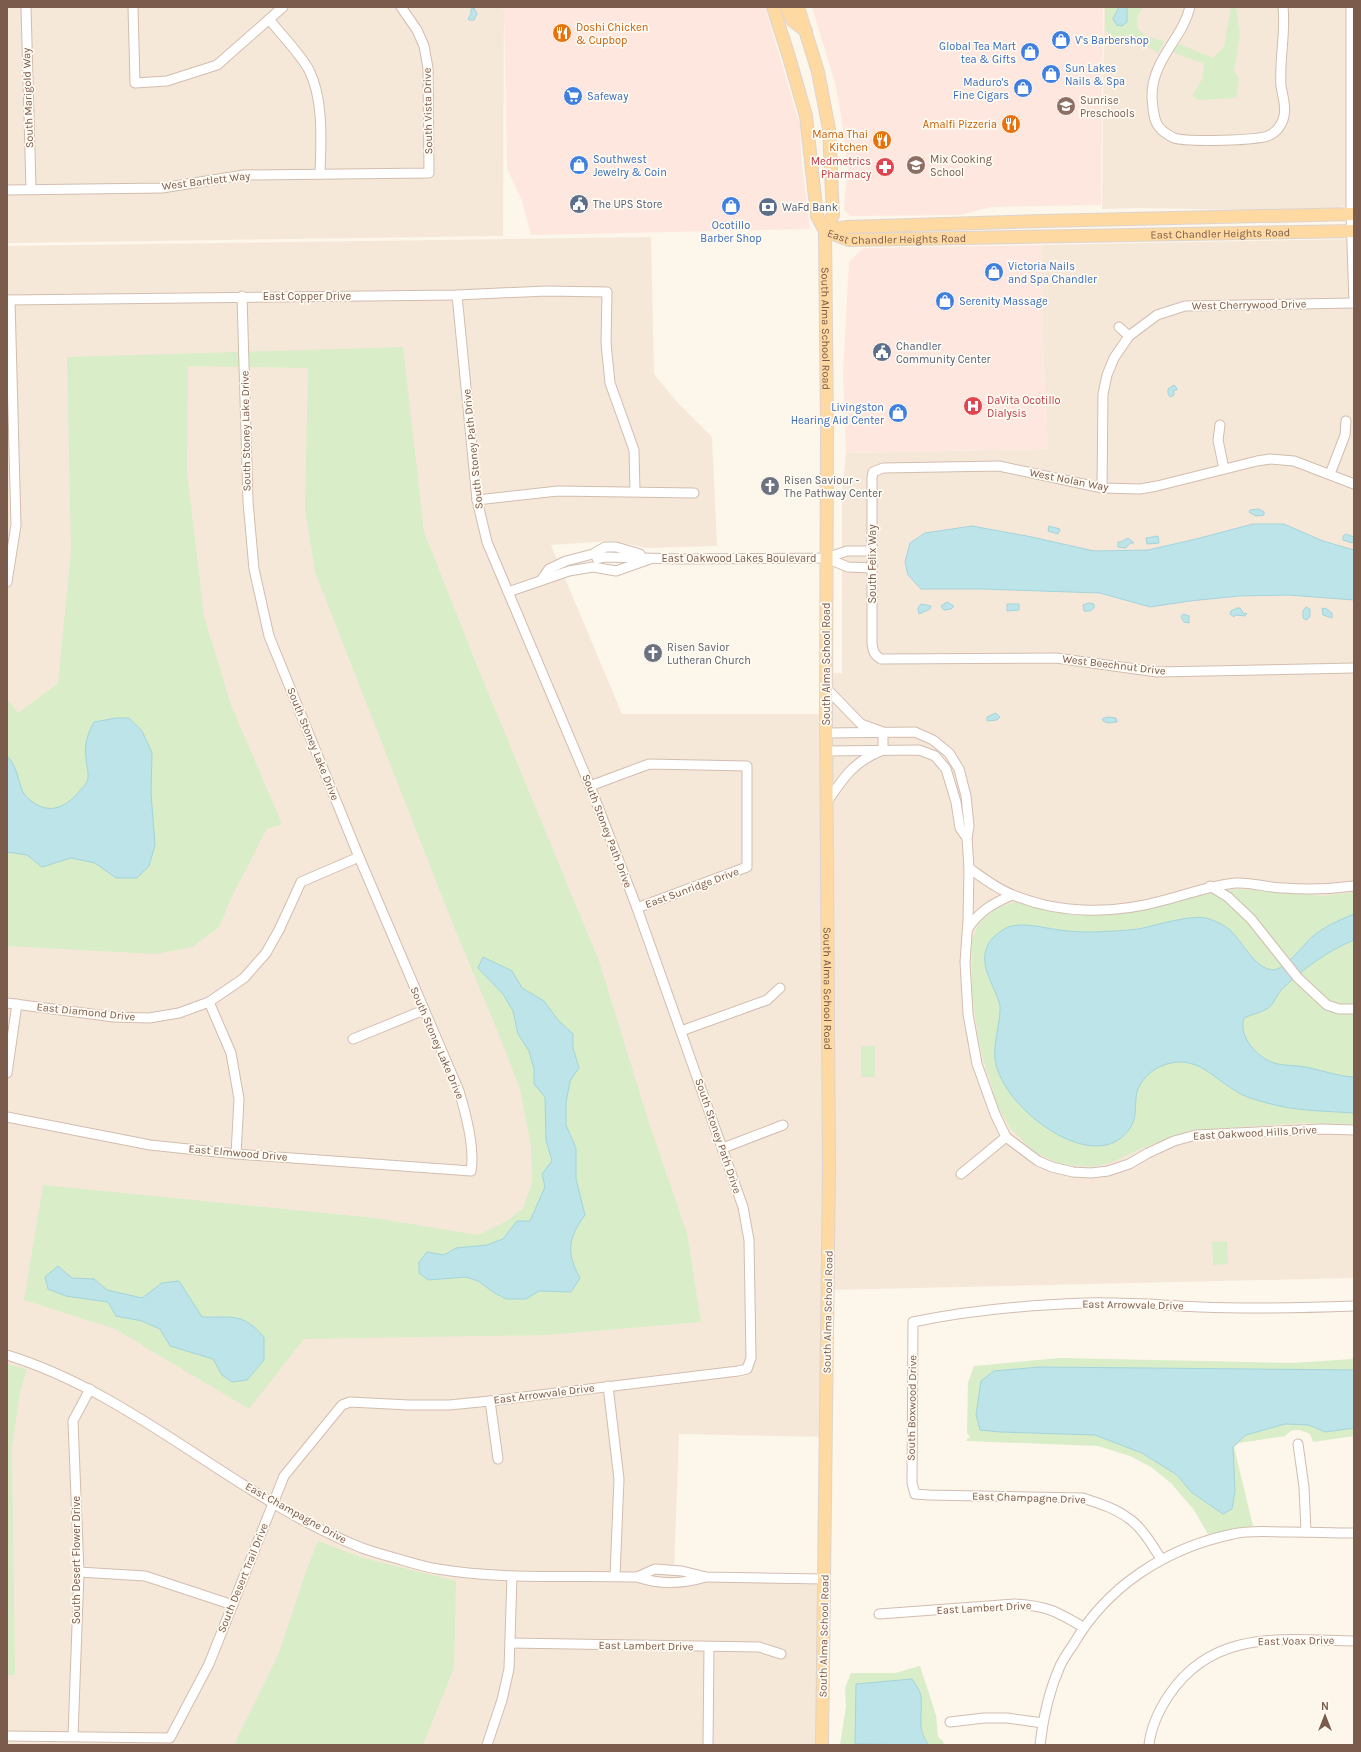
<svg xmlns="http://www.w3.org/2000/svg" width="1361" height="1752" font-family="Karla,sans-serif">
<rect width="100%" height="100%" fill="#fdf6eb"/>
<g fill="#f6e8d9">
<path d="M7,7H501L504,11L503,236L7,243Z"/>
<path d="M1104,7H1354V203L1338,208L1246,210L1140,208L1102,209Z"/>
<path d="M651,237L654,374L677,402L712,437L717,546L648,548L612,541L551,545L622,714H826V673H842V495L846,453L1048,449L1043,345L1042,245L1354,239V1278L828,1290L827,1437L679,1434L674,1570L706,1577L825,1579L823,1745H7V246Z"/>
</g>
<g fill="#fee7df">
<path d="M501,7H765L800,125L801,154L810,229L531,235L522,201L507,168L504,12Z"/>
<path d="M812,7H1103L1101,205L991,207L960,215L851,216L844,210L845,194L848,171L841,114L835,83Z"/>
<path d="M1042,245L1043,345L1048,449L846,453L843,373L849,262L863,248Z"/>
</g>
<g fill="#d8edc8">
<path d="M1105,7H1143L1137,17L1138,29L1146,36L1164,41L1158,53L1146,45L1114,37L1105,30Z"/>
<path d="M1231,7H1236L1240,34L1234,71L1239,79L1236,98L1198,100L1192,96L1203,78L1204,64L1173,52L1179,44L1213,58L1224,47Z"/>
<path d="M403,347L424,532L480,673L599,961L650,1126L687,1233L701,1322L546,1335L304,1339L249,1409L115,1329L24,1300L43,1185L374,1218L478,1235L505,1222L523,1208L532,1183L531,1146L520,1089L497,1030L452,922L315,572L305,509L308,368L188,366L187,472L204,616L231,705L282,824L267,829L234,892L219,927L193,947L155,954L7,946V699L18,713L58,683L71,552L67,357Z"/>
<path d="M1240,889L1323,896L1354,892V1124L1302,1123L1193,1130L1145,1147L1110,1163L1092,1167L1060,1164L1034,1152L1011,1129L998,1107L981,1052L972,996V941L979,923L995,909L1015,902L1060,913L1114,915L1180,901L1206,893Z"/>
<rect x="861" y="1046" width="14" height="31"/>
<path d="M1227,1241L1228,1264L1213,1265L1212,1242Z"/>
<path d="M1060,1358L1292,1363L1354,1359V1370L1331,1371L1040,1367L1000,1432L1095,1435L1142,1453L1177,1475L1191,1492L1223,1514L1235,1491L1233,1447L1246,1435L1285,1424L1309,1425L1325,1432L1354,1428V1436L1313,1442L1310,1434C1301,1430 1293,1427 1285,1436L1239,1443L1234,1447L1253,1526L1208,1534L1194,1510L1171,1483L1151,1467L1130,1456L1098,1446L967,1441L966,1440L970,1437L967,1433L968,1383L974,1366Z"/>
<path d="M7,1364L27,1369L20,1392L12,1448L15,1675H7Z"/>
<path d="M318,1541L363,1558L456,1581L454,1668L423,1745H234L279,1653L306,1571Z"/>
<path d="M920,1666L936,1715L938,1737L943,1741L944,1745H929C917,1731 920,1712 921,1695L856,1684L855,1744L857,1745H840L846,1707L845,1688L851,1673H895Z"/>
</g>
<g fill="#bde4e9" stroke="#a3d4db">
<path d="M1119,7H1127V22L1122,26L1117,25L1113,19Z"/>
<path d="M474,8L477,14L474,20H469L468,19L471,14V9Z"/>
<path d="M1174,385L1176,387L1177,390H1174V395L1170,397L1168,394V389Z"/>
<path d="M1259,509L1264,512V515L1256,516L1249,512L1250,510Z"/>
<path d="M1253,524H1284L1323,541L1354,550V600L1289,595L1239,596L1190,601L1150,607L1100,593L982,589H921L908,575L905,562L910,543L925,533L972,526L1032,537L1094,551L1148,550L1196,539Z"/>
<path d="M1049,526L1060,529L1058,534L1048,531Z"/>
<path d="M1346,534L1354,537V541L1352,543L1343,540V536Z"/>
<path d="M1158,536L1159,543L1147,544L1146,538Z"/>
<path d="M1128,538L1134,543H1130L1126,548L1118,547V542H1121Z"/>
<path d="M947,602L954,606L951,609L944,610L941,606Z"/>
<path d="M1089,603L1094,604V608L1090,611H1084L1083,605Z"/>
<path d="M921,604L931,606L930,609L919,614L918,608Z"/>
<path d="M1007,604H1019V610L1007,611Z"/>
<path d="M1306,607L1310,609V617L1306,620L1303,618V611Z"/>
<path d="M1237,608H1240L1244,614L1245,613L1247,614L1245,616L1235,615L1234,617L1230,614L1231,611Z"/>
<path d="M1322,608L1327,609L1332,613V618L1323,615Z"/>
<path d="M1183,614L1189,616V623L1184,622L1181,617Z"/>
<path d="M996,713L1000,717L997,720L987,721V717Z"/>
<path d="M1107,717L1116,718L1117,722L1108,723L1103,721L1102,719Z"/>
<path d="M116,718H129L142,731L152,753L151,793L155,845L149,866L137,878H116L95,863L71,858L42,867L27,855L7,852V756C19,767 18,787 25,795C42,814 61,812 77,794C80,790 85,786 87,782C90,774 86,765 86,757C84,744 88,733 94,722Z"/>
<path d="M1354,914V940C1327,951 1303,969 1282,989C1277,994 1274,1005 1267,1009C1260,1013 1252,1014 1244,1018C1238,1037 1257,1057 1274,1063C1284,1066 1295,1065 1305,1067C1321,1070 1337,1076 1354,1077V1113C1325,1111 1295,1111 1267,1103C1257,1100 1244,1097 1236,1091C1216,1080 1202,1061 1178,1062C1162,1063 1146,1072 1139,1087C1135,1094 1136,1105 1135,1114C1134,1128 1121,1142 1106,1145C1065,1154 1000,1100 995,1059C993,1041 1001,1023 1000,1005C994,984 975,961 991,940C995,935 1002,930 1008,927C1026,921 1050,930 1068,931C1077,932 1086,932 1095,932C1109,931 1124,931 1138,929C1155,926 1193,913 1209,919C1216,921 1224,925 1230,930C1242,941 1255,969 1273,970C1285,970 1303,945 1312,937C1323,927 1340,920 1354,914Z"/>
<path d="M483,957L512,971L522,988L544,1001L558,1020L573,1034V1048L579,1068L570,1081L566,1103V1125L576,1148V1179L585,1215C568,1238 566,1253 580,1278L571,1292L539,1291L526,1299H506L493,1292L478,1281L466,1277L428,1280L419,1273V1262L427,1252L444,1255L456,1248L487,1245L503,1239L517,1221H530L545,1187L542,1174L552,1161L546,1140L545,1097L534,1084V1069L529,1051L518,1034L513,1011L503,994L478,968Z"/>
<path d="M58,1266L72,1278L94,1279L107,1290L142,1298L162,1283L179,1281L202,1317C233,1318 242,1312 264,1337V1360L247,1380L232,1382L222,1375L213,1359L170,1346L160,1329L142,1321L116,1316L108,1302L66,1296L48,1289L45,1277Z"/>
<path d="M1040,1367L1354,1370V1428L1325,1432L1309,1425L1285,1424L1246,1435L1233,1447L1235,1491L1232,1509L1223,1514L1191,1492L1177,1475L1142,1453L1095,1435L1000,1432L980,1430L976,1415L981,1381L994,1371Z"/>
<path d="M912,1679C915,1684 920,1690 921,1696C923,1714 916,1730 929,1745L855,1744L856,1684Z"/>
</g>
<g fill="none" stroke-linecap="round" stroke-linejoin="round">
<defs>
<g id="minor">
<path d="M26,7L31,189"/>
<path d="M133,7L135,83L167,81L217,65L283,7"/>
<path d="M1190,7C1182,40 1151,60 1152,98C1153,107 1153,120 1159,127C1162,131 1170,136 1174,138C1187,142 1259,141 1270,135C1274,133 1279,128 1281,124C1288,112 1283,98 1281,86C1279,59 1286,33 1283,7"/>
<path d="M1351,7V215L1354,303"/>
<path d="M269,19C282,36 299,52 309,70C324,100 321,142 320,174"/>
<path d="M7,190L162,188L244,175L429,173L428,68L424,46L417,30L401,7"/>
<path d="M7,300L457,295L546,291L607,292L606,343L610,383L634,450L635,491"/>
<path d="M1119,327L1129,336"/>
<path d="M1220,425L1218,440L1224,469"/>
<path d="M1330,474L1345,435L1346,421"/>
<path d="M1354,484L1294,461L1270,459L1257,461L1157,486L1140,489L1102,488L999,466L883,468L873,472L872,478V643C873,651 874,655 881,659L1056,658L1157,672L1354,668"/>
<path d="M1102,488L1103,394L1107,375L1114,358L1129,336L1157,315L1185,306L1354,303"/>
<path d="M477,500L558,491L694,493"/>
<path d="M826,558L848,567L872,568"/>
<path d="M597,559L605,557L681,559L826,558L847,551H872"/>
<path d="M542,579L549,569L566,561L593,554L605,547H616L640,554"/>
<path d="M7,582L16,525L10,300"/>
<path d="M508,592L569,571L593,567L616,571L650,559"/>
<path d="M826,688L861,724L883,732V750C854,761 843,778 827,802"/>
<path d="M826,733L915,732L933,740L949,753L959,769L966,796L969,826L967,838L969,868L968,921L965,962L968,1014L977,1064L995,1114L1006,1137L1038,1161L1052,1167L1073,1172L1091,1173L1108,1171L1129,1164L1148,1153L1174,1141L1196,1135L1321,1129L1354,1130"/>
<path d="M826,751L919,750L935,756L946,769L956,802L960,828L967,838"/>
<path d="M590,786L649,764L747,766V867L637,908"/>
<path d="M969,868C983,878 997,889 1013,895C1061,915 1116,914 1165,900C1189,894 1211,885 1236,883C1252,882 1268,888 1284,888C1308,890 1331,889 1354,886"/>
<path d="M1210,886L1228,897L1251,919L1298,978L1327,1005L1339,1009H1354"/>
<path d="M968,928C981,910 992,904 1012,895"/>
<path d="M209,1002L231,1053L239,1099L236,1154"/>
<path d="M7,1003L114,1017L149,1018L179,1013L209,1002L244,978L266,953L279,930L301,882L359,857"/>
<path d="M681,1031L767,1000L780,988"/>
<path d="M353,1039L424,1010"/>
<path d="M7,1073L17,1004"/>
<path d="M7,1117L150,1145L236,1154L471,1171C475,1148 466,1114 459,1091L359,857L269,636L254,569L248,502L242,296"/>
<path d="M723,1148L783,1125"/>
<path d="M961,1174L1006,1137"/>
<path d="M7,1355C137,1395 236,1498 362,1548C373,1552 384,1555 395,1558C409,1562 424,1567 438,1569C504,1580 571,1575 637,1577C661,1585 682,1584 706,1577"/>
<path d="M608,1386L619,1479L615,1576"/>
<path d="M490,1401L498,1459"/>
<path d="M1298,1444L1304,1487L1306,1532"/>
<path d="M1161,1559C1153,1546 1141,1526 1128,1518C1115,1508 1098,1503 1083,1498L929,1495L915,1494L912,1483L913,1322C970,1310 1027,1305 1085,1303C1123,1302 1161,1305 1200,1307C1251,1309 1302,1308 1354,1306"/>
<path d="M79,1572L145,1576L233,1605"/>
<path d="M637,1577L655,1569L682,1571L706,1577L825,1579"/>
<path d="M879,1614L1015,1604C1047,1606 1056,1611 1083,1627"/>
<path d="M510,1643L759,1647L781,1654"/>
<path d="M950,1722L984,1718H1007L1043,1723"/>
<path d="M7,1736L170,1738L209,1664L284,1476L342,1405L350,1402L409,1405H449L490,1401L738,1371L747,1369L751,1358L749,1240L743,1207L637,908L590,786L487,542L477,500L457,295"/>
<path d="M73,1736L79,1572L73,1421L90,1389"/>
<path d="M487,1745L502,1700L509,1669L512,1576"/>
<path d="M708,1745L709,1647"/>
<path d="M1040,1745C1043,1718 1049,1691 1060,1666C1064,1658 1068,1652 1073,1645C1107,1586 1166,1548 1233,1534C1250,1530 1269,1532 1287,1532C1309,1532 1332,1533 1354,1533"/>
<path d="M1149,1745C1151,1726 1159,1710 1169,1695C1214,1628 1284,1640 1354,1641"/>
</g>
<g id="major">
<path id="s1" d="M773,7L789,57L806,116L817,216L825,231L827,427L826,714L829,1168L822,1745"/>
<path d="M786,7L793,21L806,31"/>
<path d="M798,7L818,72L829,129L833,215L825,231"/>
<path id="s2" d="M825,231L849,240L1354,231"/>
<path d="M825,231L847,227L1042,221L1354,214"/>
</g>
</defs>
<use href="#minor" stroke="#d2bdaf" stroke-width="11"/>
<use href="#major" stroke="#ddd4d0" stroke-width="14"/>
<use href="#minor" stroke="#fff" stroke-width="9"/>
<use href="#major" stroke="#fed9a2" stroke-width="12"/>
</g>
<defs>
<symbol id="restaurant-disc" viewBox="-11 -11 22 22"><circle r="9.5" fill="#e8710a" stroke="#fffaf2"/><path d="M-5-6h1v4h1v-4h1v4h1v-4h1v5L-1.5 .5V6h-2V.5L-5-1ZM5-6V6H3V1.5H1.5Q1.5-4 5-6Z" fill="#fff"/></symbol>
<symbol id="shop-disc" viewBox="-11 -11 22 22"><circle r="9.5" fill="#3f7fe0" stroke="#fffaf2"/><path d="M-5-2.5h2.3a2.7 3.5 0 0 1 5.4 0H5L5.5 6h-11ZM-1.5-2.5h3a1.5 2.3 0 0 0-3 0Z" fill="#fff"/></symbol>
<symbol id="supermarket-disc" viewBox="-11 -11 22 22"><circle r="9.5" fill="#3f7fe0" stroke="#fffaf2"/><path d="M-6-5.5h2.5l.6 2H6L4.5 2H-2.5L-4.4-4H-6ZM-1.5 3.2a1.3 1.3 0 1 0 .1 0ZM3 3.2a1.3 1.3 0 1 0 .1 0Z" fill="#fff"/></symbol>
<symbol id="school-disc" viewBox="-11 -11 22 22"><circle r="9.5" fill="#8d6e63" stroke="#fffaf2"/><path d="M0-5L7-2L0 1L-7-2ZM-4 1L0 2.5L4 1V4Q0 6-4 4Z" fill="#fff"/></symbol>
<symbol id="pharmacy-disc" viewBox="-11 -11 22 22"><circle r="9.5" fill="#e0444e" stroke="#fffaf2"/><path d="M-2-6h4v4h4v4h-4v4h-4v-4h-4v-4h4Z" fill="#fff"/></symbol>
<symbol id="civic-disc" viewBox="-11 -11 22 22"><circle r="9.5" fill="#5c6f8a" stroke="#fffaf2"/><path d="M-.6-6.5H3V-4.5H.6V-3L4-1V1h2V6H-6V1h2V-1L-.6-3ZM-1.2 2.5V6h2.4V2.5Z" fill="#fff"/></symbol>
<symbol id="bank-disc" viewBox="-11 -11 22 22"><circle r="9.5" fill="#5c6f8a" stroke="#fffaf2"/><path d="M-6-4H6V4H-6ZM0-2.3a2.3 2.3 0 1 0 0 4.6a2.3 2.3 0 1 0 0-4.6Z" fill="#fff"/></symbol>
<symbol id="hospital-disc" viewBox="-11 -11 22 22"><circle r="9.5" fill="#e0444e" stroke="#fffaf2"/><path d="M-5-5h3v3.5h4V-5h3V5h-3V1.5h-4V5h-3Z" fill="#fff"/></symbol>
<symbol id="church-disc" viewBox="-11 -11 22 22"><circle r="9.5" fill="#6b7280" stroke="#fffaf2"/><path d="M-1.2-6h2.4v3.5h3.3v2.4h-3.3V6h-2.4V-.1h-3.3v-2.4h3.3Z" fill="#fff"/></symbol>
</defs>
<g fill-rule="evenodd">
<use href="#restaurant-disc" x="551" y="22" width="22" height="22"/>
<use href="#shop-disc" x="1050" y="29" width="22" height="22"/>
<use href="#shop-disc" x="1019" y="41" width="22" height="22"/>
<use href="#shop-disc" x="1040" y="63" width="22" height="22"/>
<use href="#shop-disc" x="1012" y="77" width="22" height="22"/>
<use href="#supermarket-disc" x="562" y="85" width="22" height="22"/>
<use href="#school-disc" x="1055" y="95" width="22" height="22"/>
<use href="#restaurant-disc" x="1000" y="113" width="22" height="22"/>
<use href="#restaurant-disc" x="871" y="129" width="22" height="22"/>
<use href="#shop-disc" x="568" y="154" width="22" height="22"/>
<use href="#school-disc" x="905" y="154" width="22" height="22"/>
<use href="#pharmacy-disc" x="874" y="156" width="22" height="22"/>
<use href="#civic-disc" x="568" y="193" width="22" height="22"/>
<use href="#shop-disc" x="720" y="195" width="22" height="22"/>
<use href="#bank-disc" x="757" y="196" width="22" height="22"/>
<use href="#shop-disc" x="983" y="261" width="22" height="22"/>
<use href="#shop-disc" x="934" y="290" width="22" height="22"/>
<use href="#civic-disc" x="871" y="341" width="22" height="22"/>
<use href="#hospital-disc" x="962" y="395" width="22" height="22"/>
<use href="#shop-disc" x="887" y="402" width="22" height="22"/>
<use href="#church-disc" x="759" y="475" width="22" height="22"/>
<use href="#church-disc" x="642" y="642" width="22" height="22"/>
</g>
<g text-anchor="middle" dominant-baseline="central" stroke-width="3.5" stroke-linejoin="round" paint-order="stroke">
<g font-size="11" fill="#c56008" stroke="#fffaf2" text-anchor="end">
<text x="576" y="27" text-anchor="start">Doshi Chicken<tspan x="576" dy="13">&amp; Cupbop</tspan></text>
<text x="997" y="124">Amalfi Pizzeria</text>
<text x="868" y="134">Mama Thai<tspan x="868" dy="13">Kitchen</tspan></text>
</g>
<g font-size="11" fill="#366cbe" stroke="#fffaf2" text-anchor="start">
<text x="1075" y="40">V's Barbershop</text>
<text x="1016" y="46" text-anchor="end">Global Tea Mart<tspan x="1016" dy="13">tea &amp; Gifts</tspan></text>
<text x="1065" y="68">Sun Lakes<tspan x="1065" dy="13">Nails &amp; Spa</tspan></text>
<text x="1009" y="82" text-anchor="end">Maduro's<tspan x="1009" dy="13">Fine Cigars</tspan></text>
<text x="587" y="96">Safeway</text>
<text x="593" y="159">Southwest<tspan x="593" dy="13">Jewelry &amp; Coin</tspan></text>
<text x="731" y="225" text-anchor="middle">Ocotillo<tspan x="731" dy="13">Barber Shop</tspan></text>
<text x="1008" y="266">Victoria Nails<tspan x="1008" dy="13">and Spa Chandler</tspan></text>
<text x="959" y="301">Serenity Massage</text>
<text x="884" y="407" text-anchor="end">Livingston<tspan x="884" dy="13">Hearing Aid Center</tspan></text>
</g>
<g font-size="11" fill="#7b5b4b" stroke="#fffaf2">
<text transform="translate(28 98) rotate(-92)">South Marigold Way</text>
<text transform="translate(428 111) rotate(-91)">South Vista Drive</text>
<text transform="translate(206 181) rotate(-7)">West Bartlett Way</text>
<text stroke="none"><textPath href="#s2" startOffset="397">East Chandler Heights Road</textPath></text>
<text stroke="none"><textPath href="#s2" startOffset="73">East Chandler Heights Road</textPath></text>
<text x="307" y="296">East Copper Drive</text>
<text transform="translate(1249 305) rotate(-1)">West Cherrywood Drive</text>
<text stroke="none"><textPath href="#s1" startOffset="329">South Alma School Road</textPath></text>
<text transform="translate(246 431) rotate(-91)">South Stoney Lake Drive</text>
<text transform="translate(473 449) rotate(-96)">South Stoney Path Drive</text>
<text transform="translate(1069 480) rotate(11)">West Nolan Way</text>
<text x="739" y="558">East Oakwood Lakes Boulevard</text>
<text transform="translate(872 564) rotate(-90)">South Felix Way</text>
<text transform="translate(826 664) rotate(-90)">South Alma School Road</text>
<text transform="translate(1114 665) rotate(7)">West Beechnut Drive</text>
<text transform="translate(313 744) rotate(68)">South Stoney Lake Drive</text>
<text transform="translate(607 831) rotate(69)">South Stoney Path Drive</text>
<text transform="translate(692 888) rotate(-20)">East Sunridge Drive</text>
<text stroke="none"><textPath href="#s1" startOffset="989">South Alma School Road</textPath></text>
<text transform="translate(86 1012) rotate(6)">East Diamond Drive</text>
<text transform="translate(437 1043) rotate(67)">South Stoney Lake Drive</text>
<text transform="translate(1255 1133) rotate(-3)">East Oakwood Hills Drive</text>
<text transform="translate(718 1136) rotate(71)">South Stoney Path Drive</text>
<text transform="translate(238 1153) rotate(5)">East Elmwood Drive</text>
<text transform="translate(1133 1305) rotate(1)">East Arrowvale Drive</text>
<text transform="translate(828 1312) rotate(-89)">South Alma School Road</text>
<text transform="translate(544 1394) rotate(-7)">East Arrowvale Drive</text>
<text transform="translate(912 1408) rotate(-89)">South Boxwood Drive</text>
<text transform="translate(1029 1498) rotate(2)">East Champagne Drive</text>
<text transform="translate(296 1513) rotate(29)">East Champagne Drive</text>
<text transform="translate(76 1560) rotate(-90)">South Desert Flower Drive</text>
<text transform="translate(243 1578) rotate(-68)">South Desert Trail Drive</text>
<text transform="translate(984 1608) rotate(-3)">East Lambert Drive</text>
<text transform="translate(824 1636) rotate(-89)">South Alma School Road</text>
<text transform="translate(1296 1641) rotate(-1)">East Voax Drive</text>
<text transform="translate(646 1646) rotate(1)">East Lambert Drive</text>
</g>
<g font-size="11" fill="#785e54" stroke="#fffaf2" text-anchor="start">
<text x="1080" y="100">Sunrise<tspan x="1080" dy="13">Preschools</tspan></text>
<text x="930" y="159">Mix Cooking<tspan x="930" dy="13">School</tspan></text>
</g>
<g font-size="11" fill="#be3a42" stroke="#fffaf2" text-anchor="end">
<text x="871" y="161">Medmetrics<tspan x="871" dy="13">Pharmacy</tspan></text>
<text x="987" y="400" text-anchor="start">DaVita Ocotillo<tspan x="987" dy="13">Dialysis</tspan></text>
</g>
<g font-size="11" fill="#4e5e75" stroke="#fffaf2" text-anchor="start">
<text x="593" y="204">The UPS Store</text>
<text x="782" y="207">WaFd Bank</text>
<text x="896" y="346">Chandler<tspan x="896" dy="13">Community Center</tspan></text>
</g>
<g font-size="11" fill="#5b616d" stroke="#fffaf2" text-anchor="start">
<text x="784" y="480">Risen Saviour -<tspan x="784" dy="13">The Pathway Center</tspan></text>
<text x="667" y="647">Risen Savior<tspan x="667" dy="13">Lutheran Church</tspan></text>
</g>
</g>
<rect width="1361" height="1752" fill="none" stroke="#7b5b4b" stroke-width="16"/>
<g transform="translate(1325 1716)" stroke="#fffaf2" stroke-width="3" paint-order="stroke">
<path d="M0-3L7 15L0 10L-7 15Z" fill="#7b5b4b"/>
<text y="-6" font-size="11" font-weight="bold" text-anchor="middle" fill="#7b5b4b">N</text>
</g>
</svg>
